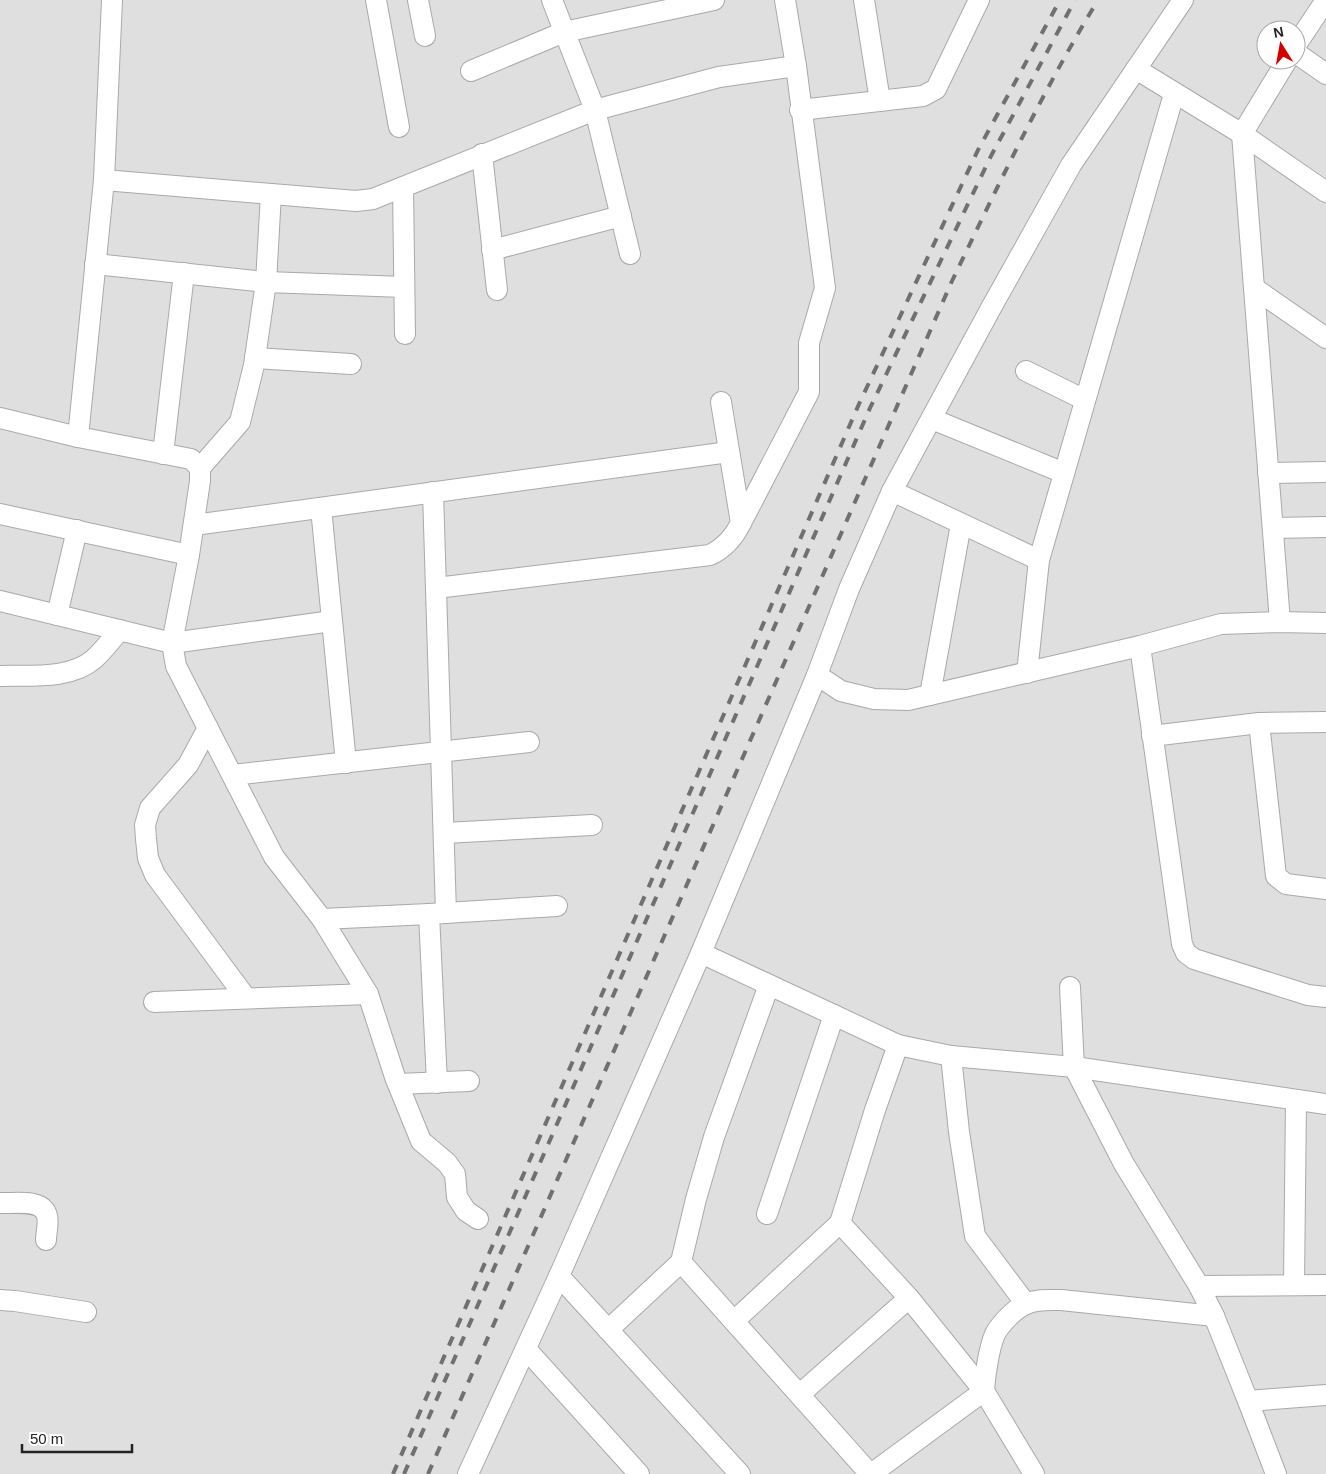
<svg xmlns="http://www.w3.org/2000/svg" width="1326" height="1474" font-family="Helvetica,sans-serif">
<rect width="100%" height="100%" fill="#f2efe9"/>
<path fill="#e0dfdf" fill-rule="evenodd" d="M0,0H1326V1474H0ZM1266,30H1296V60H1266Z"/>
<g fill="none" stroke-linecap="round" stroke-linejoin="round">
<defs>
<g id="minor">
<path d="M376,0L399,127"/>
<path d="M418,0L425,36"/>
<path d="M552,0L595,110L630,254"/>
<path d="M864,0L880,101"/>
<path d="M1296,45L1326,0"/>
<path d="M1296,53L1326,74"/>
<path d="M1136,69L1242,134L1326,192"/>
<path d="M471,71L564,32L714,0"/>
<path d="M800,110L923,96L936,89L979,0"/>
<path d="M482,154L497,290"/>
<path d="M104,180L356,201L373,199L595,110L719,77L796,66"/>
<path d="M403,187L405,334"/>
<path d="M492,250L621,216"/>
<path d="M95,264L266,282L271,194"/>
<path d="M1254,288L1326,338"/>
<path d="M255,358L351,364"/>
<path d="M1026,371L1085,400"/>
<path d="M0,418L78,437L191,459L200,468V481L189,555L172,643L176,666L274,857L322,919L368,994L395,1077L421,1141L447,1163L455,1174L457,1197L466,1211L478,1219"/>
<path d="M932,419L1064,473"/>
<path d="M78,437L104,180L112,0"/>
<path d="M163,454L184,273"/>
<path d="M200,468L240,422L254,365L266,282L404,287"/>
<path d="M1268,473L1326,472"/>
<path d="M892,491L1039,560L1027,673"/>
<path d="M433,492L446,913"/>
<path d="M321,508L346,763"/>
<path d="M0,514L189,555"/>
<path d="M741,523L809,392V343L825,288L796,66L785,0"/>
<path d="M194,525L729,452"/>
<path d="M1273,528L1326,527"/>
<path d="M1039,560L1174,94"/>
<path d="M436,588L710,555C725,548 734,537 741,523L721,402"/>
<path d="M0,601L172,643L332,621"/>
<path d="M57,615L77,530"/>
<path d="M1280,622L1242,134L1287,60"/>
<path d="M1140,646L1182,944L1186,953L1194,959L1308,995L1326,997"/>
<path d="M817,675L849,589L892,491L991,308L1071,165L1183,0"/>
<path d="M0,676C29,675 70,680 94,659C103,651 111,640 120,630"/>
<path d="M930,695L961,524"/>
<path d="M1259,723L1276,876L1286,884L1326,889"/>
<path d="M208,728L188,765L150,808L145,825L146,839L148,858L155,875L246,998"/>
<path d="M1152,736L1259,723L1326,722"/>
<path d="M233,775L529,742"/>
<path d="M445,833L592,825"/>
<path d="M322,919L429,914"/>
<path d="M701,953L898,1045L951,1056L1074,1067L1326,1104"/>
<path d="M769,985L714,1137L696,1199L681,1262L870,1474"/>
<path d="M1070,987L1074,1067L1124,1164L1199,1286L1214,1316L1248,1401L1326,1395"/>
<path d="M154,1002L368,994"/>
<path d="M898,1045L875,1110L840,1223L909,1298L984,1391L1034,1474"/>
<path d="M951,1056L959,1132L975,1236L1026,1304"/>
<path d="M437,1083L429,914L557,906"/>
<path d="M398,1084L469,1081"/>
<path d="M0,1203C14,1204 43,1198 47,1216C49,1223 46,1233 46,1240"/>
<path d="M767,1214L834,1015"/>
<path d="M559,1276L740,1474"/>
<path d="M1294,1285L1296,1100"/>
<path d="M1199,1286L1326,1285"/>
<path d="M0,1300L15,1301L86,1312"/>
<path d="M734,1321L840,1223"/>
<path d="M608,1330L681,1262"/>
<path d="M526,1349L639,1474"/>
<path d="M800,1394L909,1298"/>
<path d="M1248,1401L1276,1474"/>
<path d="M468,1474L559,1276L701,953L817,675L841,691L874,699L908,700L1140,646L1221,624L1280,622L1326,623"/>
<path d="M871,1474L984,1391C985,1375 989,1348 995,1334C1001,1323 1015,1309 1026,1304C1036,1299 1050,1300 1061,1300L1214,1316"/>
</g>
</defs>
<use href="#minor" stroke="#a9a9a9" stroke-width="22"/>
<use href="#minor" stroke="#fff" stroke-width="20"/>
<g stroke="#707070" stroke-width="4" stroke-dasharray="10 10" stroke-linecap="butt">
<path d="M393,1474L859,404L978,150L1060,0"/>
<path d="M404,1474L870,408L991,156L1075,0"/>
<path d="M428,1474L952,281C998,186 1043,90 1098,0"/>
</g>
</g>
<g transform="translate(1281 45) rotate(349)"><circle r="24" fill="#ffffff" stroke="#a7a7a7"/>
<path d="M0-4L9 19L0 12L-9 19Z" fill="#d40000"/>
<text y="-8" font-size="14" font-weight="bold" text-anchor="middle" fill="#222222">N</text>
</g>
<path d="M22 1444v8h110v-8" fill="none" stroke="#222222" stroke-width="2.5"/>
<text x="30" y="1444" font-size="15" fill="#222222" stroke="#ffffff" stroke-width="4" paint-order="stroke">50 m</text>
</svg>
